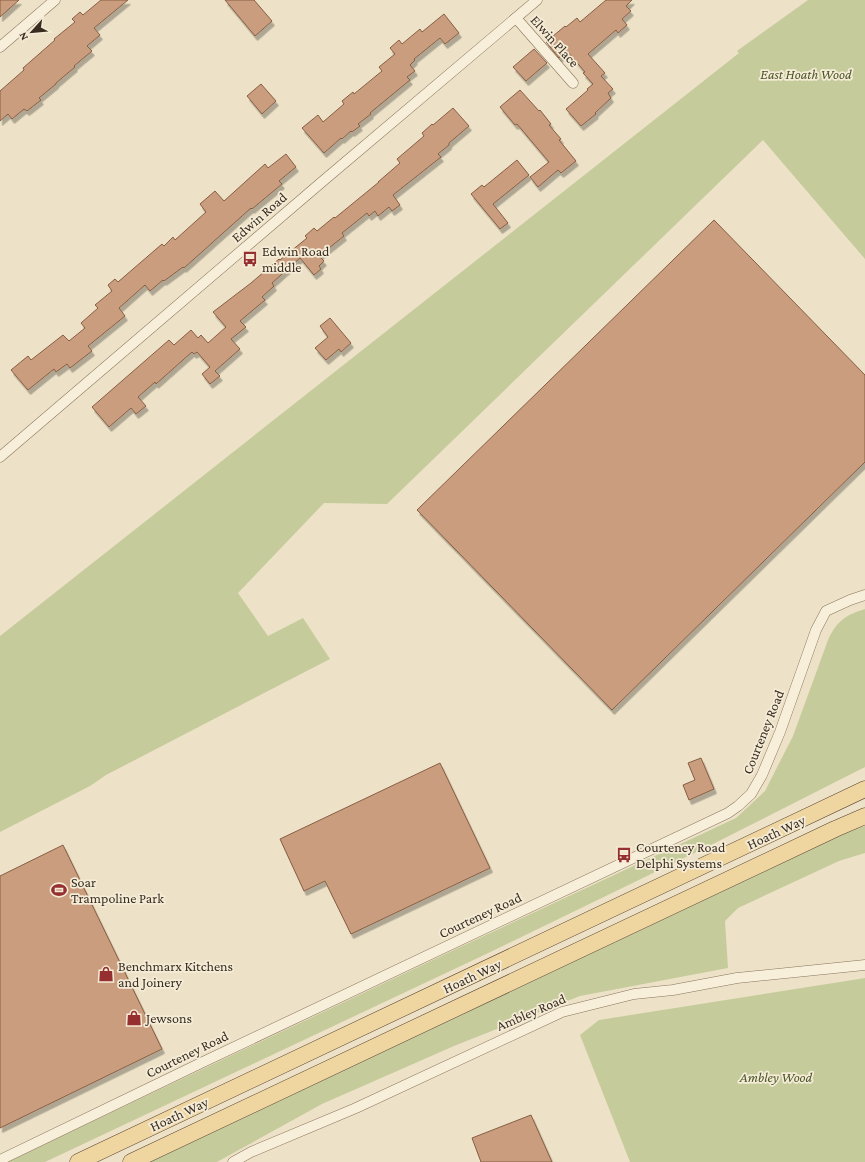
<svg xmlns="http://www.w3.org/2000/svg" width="865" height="1162" font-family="'Crimson Pro',serif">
<defs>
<filter id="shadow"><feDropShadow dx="2.5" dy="4.5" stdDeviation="0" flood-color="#0004"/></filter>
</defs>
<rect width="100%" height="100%" fill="#ede2c7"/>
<g fill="#c6cb9b">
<path d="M808,0H865V259L763,140L387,504L324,503L238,593L268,636L303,618L330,659L106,775L90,786L0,832V636L739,53L737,51Z"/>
<path d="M865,609V767L715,843L482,956L45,1162H7L458,948L736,818L765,791L793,736L828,640C837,621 845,615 865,609Z"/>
<path d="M865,826V853L839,861L738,908L725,921L728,968L580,996L454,1046L322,1104L217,1162H150L856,828Z"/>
<path d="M865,978V1162H630L580,1035L599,1020Z"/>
</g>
<g fill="#ca9d7e" stroke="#875e43" filter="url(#shadow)">
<path d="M0,0H19L0,17Z"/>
<path d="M101,0H128L94,28L100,35L87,46L92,51L74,66L75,67L56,83V84L39,98L41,100L27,111L24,109L12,119L8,114L0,121V91L24,70L23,68L55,40L54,39L75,22L72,19L80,12L83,15Z"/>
<path d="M225,0H254L272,21L255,36Z"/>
<path d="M606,0H632L626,6L631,11L622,19L627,25L618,33L616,30L588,54L605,73L601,76L613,89L608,93L611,98L595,113L596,114L581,126L566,109L588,90L587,89L593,84L583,73L585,72L567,51L559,58L546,42L565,26L566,27L577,18L580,22Z"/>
<path d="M444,14L459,33L445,44L440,38L414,59L415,60L410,65L415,71L407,77L410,80L370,113L371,114L358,124L360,126L352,132L351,131L342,139L341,138L324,153L302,128L318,115L323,122L344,104L342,101L353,92L354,94L382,71L379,67L395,54L390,48L399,40L402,44L420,29L422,32Z"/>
<path d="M534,49L547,63L526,81L513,67Z"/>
<path d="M261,84L276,101L262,114L247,96Z"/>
<path d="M520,90L539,111L540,110L551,124L549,125L561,139L559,140L576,161L561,173L558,170L538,187L530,177L549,162L517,124L515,125L500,107Z"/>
<path d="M453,108L469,126L449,143V145L438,154L441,157L393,195L400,205L392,211L389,207L378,216L375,211L369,216L367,213L342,233L344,236L319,256L324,261L319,266L321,269L314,275L300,258L272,283L274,286L262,297L265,300L240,321L246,327L231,339L240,349L215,371L220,376L210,384L202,374L210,367L197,352L194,354L192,352L156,384L155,382L138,397L146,406L136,414L131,408L109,427L92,407L169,340L174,345L191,330L198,338L201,335L208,343L226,327L213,312L251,283L279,259L280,260L307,238L305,236L314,228L317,231L334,217L335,218L379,182H378L400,163L397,159L424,136L422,133L432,124L433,125Z"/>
<path d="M286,154L296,167L279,181L282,184L252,209L251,208L184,268L183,267L164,281L163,280L150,291L145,285L119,308L125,316L88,346L92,351L70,368L67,364L56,372L54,369L28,390L11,370L28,356L31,360L63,335L69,341L85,328L81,323L98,308L95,305L112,291L108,285L115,279L118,282L162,244L164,246L173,237L175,240L206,212L200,204L215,191L224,201L265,164L268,168Z"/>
<path d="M517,160L529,175L493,204L508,223L500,229L471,194L482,185L484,187Z"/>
<path d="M714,220L865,375V462L612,710L417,510Z"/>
<path d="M330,318L351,343L341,352L339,349L326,360L315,348L328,337L320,326Z"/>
<path d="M701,758L714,789L689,800L683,785L695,780L688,763Z"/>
<path d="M440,763L490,868L351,934L325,881L304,891L280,839Z"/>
<path d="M63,845L162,1049L0,1128V876Z"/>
<path d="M531,1115L552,1162H481L472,1138Z"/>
</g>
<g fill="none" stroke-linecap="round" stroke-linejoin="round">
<defs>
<g id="minor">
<path d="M516,18L573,83"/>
<path d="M0,47L55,0"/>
<path d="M0,457L323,181L537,0"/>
<path d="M0,1160L203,1062L728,813L738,806L751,794L762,775L780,732L816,630L826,611L850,600L865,595"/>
<path d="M233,1162L251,1152L356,1108L562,1012L634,994L673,990L737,978L865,965"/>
</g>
<g id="primary">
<path d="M78,1162L865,789"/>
<path d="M131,1162L835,829L865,816"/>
</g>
</defs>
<use href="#minor" stroke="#89745d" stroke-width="11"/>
<use href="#primary" stroke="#574231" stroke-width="17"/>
<use href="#minor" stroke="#f8efdb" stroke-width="10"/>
<use href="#primary" stroke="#efd6a1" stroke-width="16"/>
</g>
<defs>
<symbol id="bus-bare" viewBox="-9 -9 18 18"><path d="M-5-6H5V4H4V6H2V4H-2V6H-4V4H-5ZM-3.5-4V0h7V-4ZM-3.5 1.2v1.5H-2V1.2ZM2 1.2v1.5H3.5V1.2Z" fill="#962f30" stroke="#f5ecd7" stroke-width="2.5" paint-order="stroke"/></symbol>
<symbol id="stadium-bare" viewBox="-9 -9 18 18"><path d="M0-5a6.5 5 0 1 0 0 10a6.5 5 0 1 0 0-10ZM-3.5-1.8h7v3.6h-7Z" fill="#962f30" stroke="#f5ecd7" stroke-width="2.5" paint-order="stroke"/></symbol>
<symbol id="shop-bare" viewBox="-9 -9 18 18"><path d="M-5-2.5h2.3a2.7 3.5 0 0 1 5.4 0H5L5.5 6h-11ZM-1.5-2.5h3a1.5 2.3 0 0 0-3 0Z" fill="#962f30" stroke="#f5ecd7" stroke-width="2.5" paint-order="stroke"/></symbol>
</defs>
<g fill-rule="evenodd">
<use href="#bus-bare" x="239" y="248" width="22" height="22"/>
<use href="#bus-bare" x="613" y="844" width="22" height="22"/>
<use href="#stadium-bare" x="48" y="879" width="22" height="22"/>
<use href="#shop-bare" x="95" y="963" width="22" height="22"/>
<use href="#shop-bare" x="123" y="1007" width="22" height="22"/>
</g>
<g text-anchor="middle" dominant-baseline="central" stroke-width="3.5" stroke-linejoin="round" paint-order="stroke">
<g font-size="14" fill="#392c20" stroke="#f5ecd7">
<text transform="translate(555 41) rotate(48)">Elwin Place</text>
<text transform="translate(259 217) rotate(-41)">Edwin Road</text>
<text transform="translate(763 732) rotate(-68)">Courteney Road</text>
<text transform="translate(776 832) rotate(-25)">Hoath Way</text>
<text transform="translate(480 915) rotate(-25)">Courteney Road</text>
<text transform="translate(472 976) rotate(-25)">Hoath Way</text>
<text transform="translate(531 1012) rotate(-23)">Ambley Road</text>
<text transform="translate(187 1054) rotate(-26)">Courteney Road</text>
<text transform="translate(179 1114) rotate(-25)">Hoath Way</text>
</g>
<g font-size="14" font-style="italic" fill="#4a5527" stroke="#f5ecd7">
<text x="806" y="74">East Hoath Wood</text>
<text x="776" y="1077">Ambley Wood</text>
</g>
<g font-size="14" fill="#392c20" stroke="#f5ecd7" text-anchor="start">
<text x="262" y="251">Edwin Road<tspan x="262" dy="16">middle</tspan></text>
<text x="636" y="847">Courteney Road<tspan x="636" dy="16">Delphi Systems</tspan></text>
<text x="71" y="882">Soar<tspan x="71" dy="16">Trampoline Park</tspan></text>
<text x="118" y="966">Benchmarx Kitchens<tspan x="118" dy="16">and Joinery</tspan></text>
<text x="146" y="1018">Jewsons</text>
</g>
</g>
<g transform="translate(32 32) rotate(243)" stroke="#f5ecd7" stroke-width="3" paint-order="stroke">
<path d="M0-3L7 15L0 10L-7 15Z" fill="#392c20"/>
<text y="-6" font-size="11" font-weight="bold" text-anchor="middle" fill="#392c20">N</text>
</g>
</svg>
